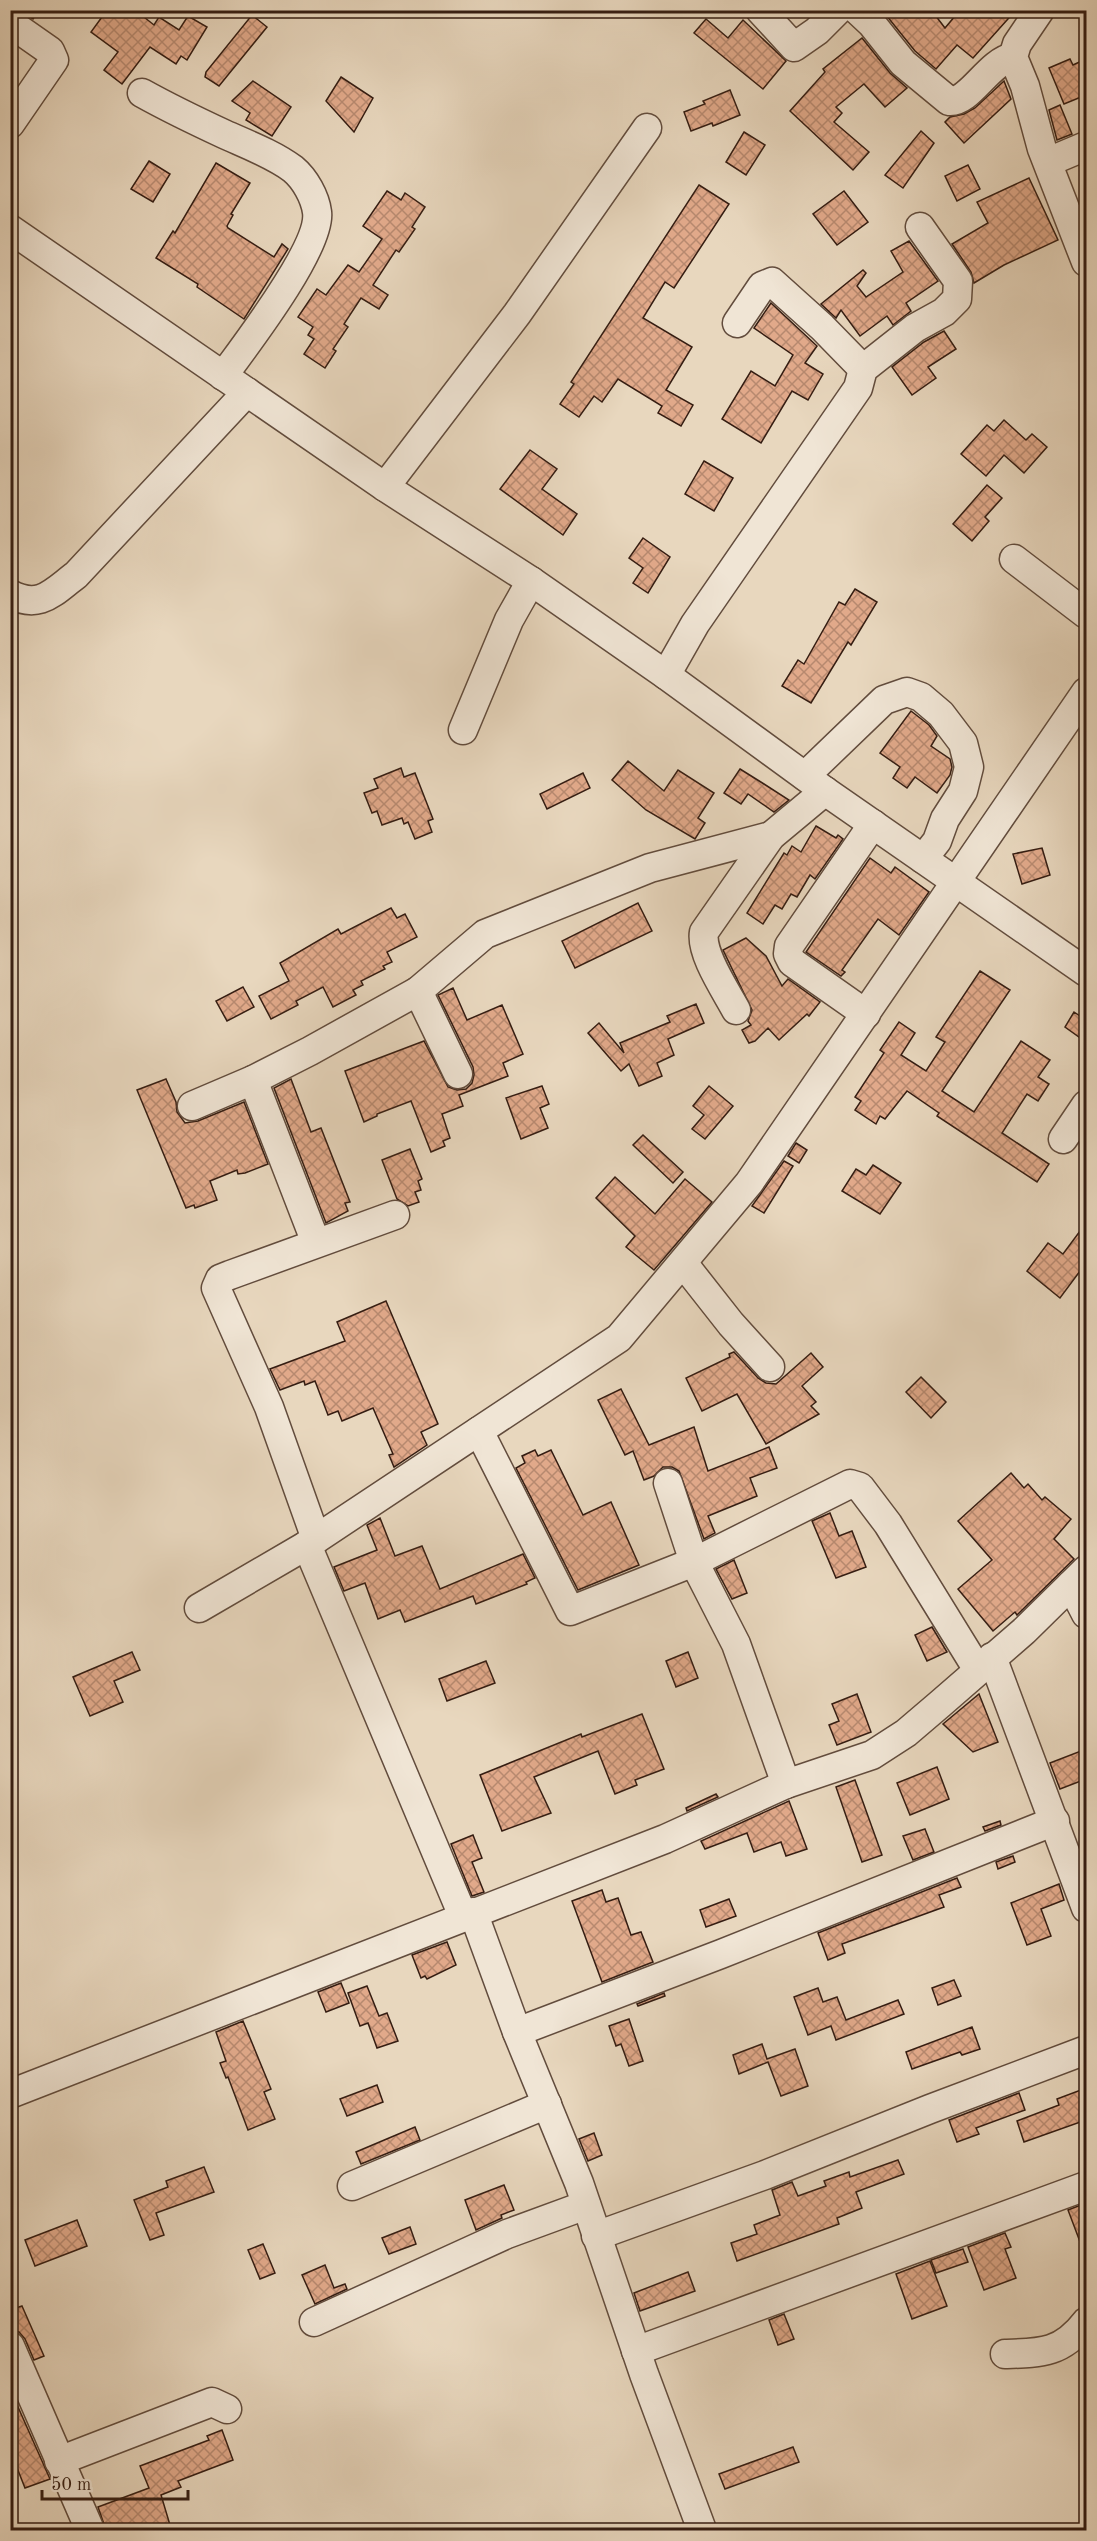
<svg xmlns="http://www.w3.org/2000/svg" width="1097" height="2541" font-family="'Old Standard TT',serif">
<defs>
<pattern id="building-cross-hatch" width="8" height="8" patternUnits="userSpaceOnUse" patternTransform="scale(1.5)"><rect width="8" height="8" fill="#e1a98a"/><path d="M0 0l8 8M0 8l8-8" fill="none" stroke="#b7896f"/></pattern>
</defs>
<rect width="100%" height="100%" fill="#e8d7be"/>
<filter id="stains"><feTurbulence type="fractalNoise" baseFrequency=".00333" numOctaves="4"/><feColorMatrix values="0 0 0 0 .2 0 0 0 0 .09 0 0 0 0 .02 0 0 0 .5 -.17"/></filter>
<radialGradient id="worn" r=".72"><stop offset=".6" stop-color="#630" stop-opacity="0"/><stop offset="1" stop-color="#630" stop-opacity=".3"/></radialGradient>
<g fill="url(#building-cross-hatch)" stroke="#351d12" stroke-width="1.5">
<path d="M21,10H39L33,19Z"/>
<path d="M107,10H135L154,25L159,17L179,30L188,16L207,27L187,60L181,56L176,64L150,47L122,84L104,70L118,52L91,32Z"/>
<path d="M882,10L932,11L945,28L960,10H1016L973,58L957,45L936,69L915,51Z"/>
<path d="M252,15L267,27L219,86L205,77L206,72Z"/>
<path d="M706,19L728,38L743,20L786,61L763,89L694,33Z"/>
<path d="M862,38L890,73L907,88L885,107L864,84L836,107L842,113L834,122L869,152L853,170L790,111L825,72L823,69Z"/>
<path d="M1070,59L1073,65L1086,59V95L1064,104L1049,68Z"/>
<path d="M341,77L373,98L354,132L326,101Z"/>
<path d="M253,81L291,107L272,136L246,120L250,113L232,101Z"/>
<path d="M1004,81L1011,99L964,143L945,122L950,117L964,114L975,108Z"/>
<path d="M730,90L740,115L713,126L712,123L691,131L684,112L705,104L703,101Z"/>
<path d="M1060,105L1072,134L1057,140L1049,110Z"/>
<path d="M921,131L934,143L903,188L885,175Z"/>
<path d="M744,132L765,145L746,175L726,162Z"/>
<path d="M149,161L170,174L153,202L131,189Z"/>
<path d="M216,163L250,183L231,214L233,215L227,226L228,228L274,257L282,244L288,249L244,319L197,287L198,284L156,258L173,231L175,233Z"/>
<path d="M968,165L980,189L957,201L945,176Z"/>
<path d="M1029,178L1058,240L1004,265L974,283L971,272L952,244L988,223L977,202Z"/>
<path d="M699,185L729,204L674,288L665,282L643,318L692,347L666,390L693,405L681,426L658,413L662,406L618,379L602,402L594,396L579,417L560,404L574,384L571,382Z"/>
<path d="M387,191L401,200L405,193L425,207L412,227L415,229L399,252L396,250L373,285L388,295L379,309L361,298L344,324L348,327L333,349L336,351L325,368L304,354L314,339L308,335L313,327L298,317L317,289L326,295L348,265L359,272L382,239L363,226Z"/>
<path d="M844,191L868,222L837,245L813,214Z"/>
<path d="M909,241L938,281L906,303L911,311L893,325L887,316L860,336L841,310L836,318L821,304L863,270L866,273L857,286L866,297L903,272L891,251Z"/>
<path d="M771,303L817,346L805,363L823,374L808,400L792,391L761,443L722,419L751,371L775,386L793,355L754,328Z"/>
<path d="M944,331L956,349L928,367L936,378L912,395L892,367L924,342Z"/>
<path d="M1004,420L1026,440L1032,434L1047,447L1024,473L1004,455L986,476L961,454L987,425L994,431Z"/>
<path d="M530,450L557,469L542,489L577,514L563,535L500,489Z"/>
<path d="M704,461L733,478L714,511L685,494Z"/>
<path d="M987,485L1002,498L985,517L989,521L972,541L953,524Z"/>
<path d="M643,538L670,557L648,593L633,583L643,568L629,558Z"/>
<path d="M855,589L877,602L851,645L848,642L811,703L782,686L798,660L804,664L839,602L845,605Z"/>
<path d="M911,711L929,725L937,736L931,746L950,759L952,767L950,775L937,793L915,777L907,788L893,778L900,767L880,753Z"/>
<path d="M628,761L664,791L678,770L714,793L698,818L705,823L695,839L646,810L612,780Z"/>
<path d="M401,768L404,777L415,773L433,819L428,821L432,832L415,839L408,822L404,824L402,818L382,825L377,811L372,813L364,793L378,788L374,779Z"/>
<path d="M740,769L764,784L789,800L774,812L748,794L741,804L724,793Z"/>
<path d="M583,773L590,788L547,809L540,794Z"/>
<path d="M816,826L836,838L838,835L843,839L815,879L810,875L797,897L791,894L782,909L775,905L763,924L747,913L784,853L787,855L792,846L801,852Z"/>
<path d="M1042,848L1050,875L1022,884L1013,854Z"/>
<path d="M870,858L891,873L895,867L929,892L899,935L878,919L842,970L845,972L841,976L806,952Z"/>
<path d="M638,903L652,931L575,968L562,941Z"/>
<path d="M391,908L397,918L405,914L417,937L387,952L392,962L383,966L385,969L361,981L363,985L353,990L356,995L333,1007L323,987L296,1001L298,1005L271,1019L259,996L289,981L280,963L338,929L341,934Z"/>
<path d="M746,938L766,956L782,986L788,979L820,1002L809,1016L807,1014L779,1040L768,1028L755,1041L749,1043L742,1030L751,1025L748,1021L752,1010L723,950Z"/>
<path d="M980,971L1010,990L942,1091L974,1112L1021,1041L1050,1060L1038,1077L1049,1084L1038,1101L1027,1094L1002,1133L1049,1164L1037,1182L937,1116L939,1113L907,1091L885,1119L880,1116L876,1124L855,1110L861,1101L855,1097L884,1053L880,1050L899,1022L915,1033L901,1055L926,1071L945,1042L936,1037Z"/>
<path d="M243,987L254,1007L227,1021L216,1001Z"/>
<path d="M453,988L467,1020L502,1005L523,1054L503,1063L508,1076L459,1095L463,1106L442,1114L450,1138L443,1141L445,1146L431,1152L411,1101L377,1114V1116L364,1122L345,1071L424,1041L448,1087L457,1090L466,1089L472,1083L474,1075L473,1067L438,995Z"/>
<path d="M696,1004L704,1023L668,1039L674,1055L657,1063L662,1076L639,1086L629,1064L621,1071L588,1033L599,1023L624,1053L620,1043L670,1022L667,1016Z"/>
<path d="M1074,1012L1086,1020V1042L1065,1027Z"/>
<path d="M166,1079L176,1102L177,1112L185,1123L198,1121L244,1102L268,1164L245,1173L238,1174L237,1170L210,1181L217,1200L195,1208L194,1205L186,1208L137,1090Z"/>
<path d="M291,1079L311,1132L321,1128L350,1202L345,1203L348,1211L326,1223L274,1088Z"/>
<path d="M542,1086L549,1104L540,1108L548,1128L521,1139L506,1098Z"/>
<path d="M709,1086L733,1106L705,1139L692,1129L704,1115L693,1106Z"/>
<path d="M643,1135L683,1172L673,1183L633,1145Z"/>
<path d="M796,1143L807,1150L799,1163L788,1156Z"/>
<path d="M410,1149L422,1179L418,1181L421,1190L415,1192L419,1202L408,1206L397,1199L382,1160Z"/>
<path d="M784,1161L793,1166L764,1213L752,1206Z"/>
<path d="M873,1165L901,1183L880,1214L842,1191L856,1169L866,1175Z"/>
<path d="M615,1177L655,1214L685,1179L712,1202L654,1270L626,1247L635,1236L596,1198Z"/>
<path d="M1086,1223V1263L1060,1298L1027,1271L1048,1243L1063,1254Z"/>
<path d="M386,1301L438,1424L421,1432L427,1445L394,1467L389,1455L393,1454L373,1408L342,1421L338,1411L328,1415L315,1381L305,1385L304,1381L280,1390L270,1369L345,1341L337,1322Z"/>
<path d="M734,1352L758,1378L766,1383L776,1384L811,1353L823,1367L802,1386L816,1402L811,1406L819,1414L766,1444L737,1394L702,1411L686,1378L730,1357L729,1354Z"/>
<path d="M921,1377L946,1402L931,1418L906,1392Z"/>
<path d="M621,1389L649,1445L694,1427L708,1471L769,1447L777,1468L750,1478L757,1496L708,1516L715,1533L704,1539L679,1471L672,1467H663L654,1476L644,1480L633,1451L625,1455L598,1400Z"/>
<path d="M535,1450L538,1456L551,1450L583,1515L611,1502L639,1565L578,1590L516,1468L525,1463L522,1456Z"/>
<path d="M1011,1473L1024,1488L1028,1484L1042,1500L1045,1497L1071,1519L1054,1539L1074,1559L1017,1615L1015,1612L993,1631L958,1589L992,1560L958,1521Z"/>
<path d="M830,1513L839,1536L852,1531L866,1567L836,1578L812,1521Z"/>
<path d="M380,1518L395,1556L422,1546L440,1589L523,1554L535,1578L526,1582L527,1584L476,1604L473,1596L405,1622L400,1610L378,1619L365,1583L344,1591L334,1567L377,1550L367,1525Z"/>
<path d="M734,1560L747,1593L732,1599L716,1569Z"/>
<path d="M932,1627L947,1652L927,1661L915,1635Z"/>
<path d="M132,1652L140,1670L114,1681L123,1702L90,1716L73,1677Z"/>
<path d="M688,1652L698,1678L676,1687L666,1661Z"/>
<path d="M486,1661L495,1683L447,1701L439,1679Z"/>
<path d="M857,1694L871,1732L837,1745L829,1725L839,1721L832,1704Z"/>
<path d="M979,1694L998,1742L973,1752L943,1724Z"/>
<path d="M642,1714L664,1769L635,1780L637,1785L615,1794L598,1751L534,1777L551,1813L502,1831L480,1775L581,1734L582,1737Z"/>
<path d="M1086,1749V1779L1060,1789L1050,1763Z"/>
<path d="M937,1767L949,1799L910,1815L897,1783Z"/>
<path d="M855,1780L882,1855L862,1862L836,1787Z"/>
<path d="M716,1794L718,1797L687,1811L686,1808Z"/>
<path d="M789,1801L807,1849L786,1856L781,1842L754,1852L747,1833L705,1849L701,1841Z"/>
<path d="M1000,1821L1001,1825L985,1831L983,1827Z"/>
<path d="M925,1829L934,1852L913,1860L903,1836Z"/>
<path d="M473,1835L482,1858L472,1862L484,1892L472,1896L451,1844Z"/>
<path d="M1013,1856L1015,1862L998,1869L996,1862Z"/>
<path d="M957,1878L961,1887L939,1895L944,1907L842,1944L845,1953L828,1960L818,1933Z"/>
<path d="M1059,1884L1064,1900L1041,1909L1051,1936L1027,1945L1011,1903Z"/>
<path d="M602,1890L606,1902L618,1898L631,1935L641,1932L653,1962L602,1982L572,1901Z"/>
<path d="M729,1899L736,1916L706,1927L700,1910Z"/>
<path d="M447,1942L456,1965L427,1979L425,1976L421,1978L412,1955Z"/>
<path d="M954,1980L961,1996L938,2005L932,1988Z"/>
<path d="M341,1983L349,2003L326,2012L318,1992Z"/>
<path d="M367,1986L379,2016L387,2013L398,2041L377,2048L368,2023L360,2026L348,1993Z"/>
<path d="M818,1988L823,2002L837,1997L846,2020L898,2000L904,2014L836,2040L831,2026L808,2035L794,1997Z"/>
<path d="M664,1993L665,1996L638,2006L637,2004Z"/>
<path d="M629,2019L643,2061L629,2066L621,2044L616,2046L609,2026Z"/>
<path d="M243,2021L271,2089L264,2092L275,2119L248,2130L228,2077L226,2078L220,2063L226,2061L216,2032Z"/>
<path d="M972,2027L980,2049L962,2055L960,2052L912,2069L906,2052Z"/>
<path d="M762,2044L767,2059L795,2049L808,2086L781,2096L768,2062L739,2074L733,2055Z"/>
<path d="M377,2085L383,2102L347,2116L340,2099Z"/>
<path d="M1086,2088V2120L1024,2142L1017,2121L1059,2105L1057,2099Z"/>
<path d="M1019,2093L1025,2110L976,2128L979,2134L957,2142L949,2120Z"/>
<path d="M415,2127L420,2140L361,2164L356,2152Z"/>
<path d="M594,2133L602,2155L588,2161L579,2139Z"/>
<path d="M898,2160L904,2174L856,2192L862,2208L837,2218L839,2224L737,2261L731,2243L757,2234L754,2225L780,2215L772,2190L792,2182L798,2196L826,2186L824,2181L849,2172L850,2177Z"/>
<path d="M204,2167L214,2192L156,2213L164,2235L150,2240L134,2200L168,2187L166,2181Z"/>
<path d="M504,2185L514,2210L501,2215L502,2218L476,2230L465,2200Z"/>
<path d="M1086,2203V2255H1085L1068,2210Z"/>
<path d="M77,2220L87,2246L35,2266L25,2240Z"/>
<path d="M410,2227L416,2244L389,2254L382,2238Z"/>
<path d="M1005,2233L1011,2247L1005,2249L1016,2278L984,2290L968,2247Z"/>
<path d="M263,2244L275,2273L260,2279L248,2250Z"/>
<path d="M963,2249L968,2262L936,2273L931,2260Z"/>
<path d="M930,2261L947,2306L912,2319L896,2274Z"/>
<path d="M325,2265L334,2288L345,2284L347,2289L315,2304L302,2275Z"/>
<path d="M688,2272L695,2291L640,2311L634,2293Z"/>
<path d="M22,2306L44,2356L34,2360L25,2339L19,2332L10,2330V2310Z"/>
<path d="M784,2314L794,2339L778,2345L769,2320Z"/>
<path d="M10,2389L50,2479L25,2488L10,2450Z"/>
<path d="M222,2430L233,2460L178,2481L181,2487L161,2495L170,2525L156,2530H106L98,2507L149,2488L140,2466L209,2440L207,2436Z"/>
<path d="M793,2447L799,2462L725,2489L719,2474Z"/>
</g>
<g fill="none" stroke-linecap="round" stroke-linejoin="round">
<defs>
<g id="minor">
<path d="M760,10L794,47L817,31L838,10"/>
<path d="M857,10L872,24L903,63L949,101C970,103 988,62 1013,57"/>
<path d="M1040,10L1017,44L1013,57L1025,86L1042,149L1086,262"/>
<path d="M10,23L50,51L54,60L10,124"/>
<path d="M142,93C169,108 196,121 224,134C246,144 273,154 293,169C305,179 315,197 317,212C322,246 245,346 223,376"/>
<path d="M1048,162L1086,146"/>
<path d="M10,229L385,487L531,581L666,675L825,791L1086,972"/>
<path d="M737,323L762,286L772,282L822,327L863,369"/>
<path d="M385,487L517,314L647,128"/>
<path d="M1014,559L1086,614"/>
<path d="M10,594C40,610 53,592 76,575L247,392"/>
<path d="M666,675L695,624L858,388L863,369L915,328L944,312L957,299L958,281L920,227"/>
<path d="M463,730L509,620L531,581"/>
<path d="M805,776L884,700L907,692L921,697L941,714L963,743L969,767L963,791L945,819L937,841L923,859"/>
<path d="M418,991L458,1074"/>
<path d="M736,1010C726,991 700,953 704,932L771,836L825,791"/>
<path d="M866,1014L792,962L788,954L789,946L873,824"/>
<path d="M253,1080L316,1243"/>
<path d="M192,1106L253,1080L310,1051L418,991L485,934L650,868L771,836"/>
<path d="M1063,1139L1086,1105"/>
<path d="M683,1263L731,1324L770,1367"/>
<path d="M479,1431L570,1611L694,1562L850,1484L860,1487L888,1524L978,1670"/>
<path d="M668,1483L694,1562L736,1644L786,1784"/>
<path d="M316,1539L269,1407L216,1288L220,1279L230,1275L395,1215"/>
<path d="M307,1545L463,1916"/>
<path d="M1071,1585L1086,1614"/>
<path d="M199,1608L307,1545L619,1338L749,1183L1086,692"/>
<path d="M992,1657L1086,1908"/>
<path d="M473,1912L517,2032L579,2183L644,2374L702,2530"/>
<path d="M517,2032L721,1954L1055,1821"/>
<path d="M10,2094L665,1839L786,1784L872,1755L906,1733L940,1704L1024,1631L1086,1570"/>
<path d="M352,2186L547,2104"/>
<path d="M596,2236L765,2175L930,2109L1086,2050"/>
<path d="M314,2322L507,2234L586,2205"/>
<path d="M10,2346L90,2530"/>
<path d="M636,2351L1086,2186"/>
<path d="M1005,2354C1042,2353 1062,2353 1086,2322"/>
<path d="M59,2461L212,2402L227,2409"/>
</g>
</defs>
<use href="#minor" stroke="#624c3d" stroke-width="31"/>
<use href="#minor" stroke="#f0e5d5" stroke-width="28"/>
</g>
<rect width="1097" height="2541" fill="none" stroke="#e8d7be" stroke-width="36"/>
<rect x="12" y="12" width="1073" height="2517" fill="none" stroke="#351d12" stroke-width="3"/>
<rect x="18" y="18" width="1061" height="2505" fill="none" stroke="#351d12" stroke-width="1.5"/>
<path d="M42 2490v9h146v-9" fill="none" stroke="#351d12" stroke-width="3"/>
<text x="51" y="2490" font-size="18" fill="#351d12" stroke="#f0e5d5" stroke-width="4.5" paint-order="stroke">50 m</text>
<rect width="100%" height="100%" filter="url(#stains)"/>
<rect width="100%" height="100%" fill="url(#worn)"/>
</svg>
